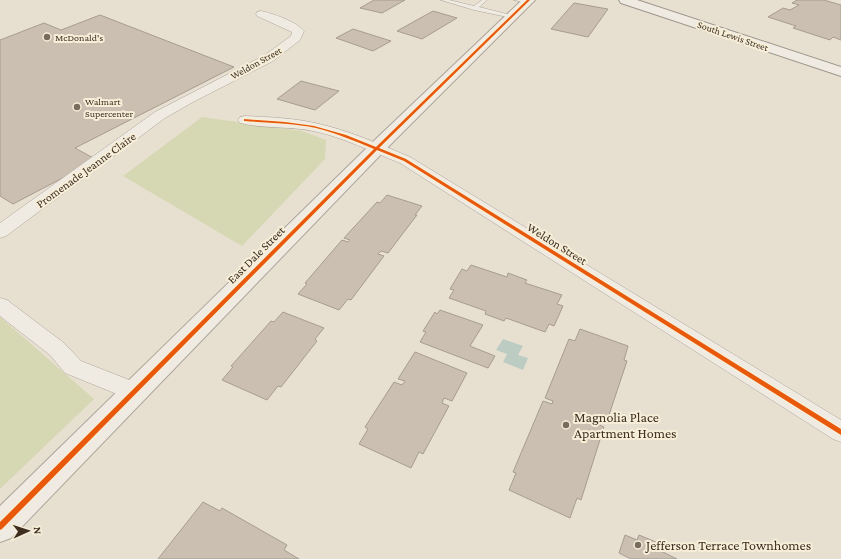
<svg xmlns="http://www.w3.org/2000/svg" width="841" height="559" font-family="'Crimson Pro',serif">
<rect width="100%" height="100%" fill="#e7e0d1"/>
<g fill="#d6d7b3">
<path d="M202,117L302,131L326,140L325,159L242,246L123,176Z"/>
<path d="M0,317L94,399L0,489Z"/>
</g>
<path fill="#bcccc2" d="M503,339L523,346L518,355L528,358L523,370L503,362L507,354L496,350Z"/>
<g fill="#cbbfb2" stroke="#a89c90">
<path d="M374,0H405L382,13L360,8Z"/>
<path d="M797,0H824L841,5V40L833,37L830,40L793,28L796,26L768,17L783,8L790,10L799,5L792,3Z"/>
<path d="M574,3L608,9L588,37L551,29Z"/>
<path d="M433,11L457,18L422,39L397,31Z"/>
<path d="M100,15L234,67L75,148L97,160L13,204L0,196V40L44,23L61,30Z"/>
<path d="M353,29L391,41L373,51L336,38Z"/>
<path d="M301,81L339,91L315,110L277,99Z"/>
<path d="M387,195L422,206L415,215H417L388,253L381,251L378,254L384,256L351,300L348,299L339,310L298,294L307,284L305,283L342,240L348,242L350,240L344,238L377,202L380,203Z"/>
<path d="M471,265L507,277L508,273L527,280L525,283L562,295L557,304L563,306L554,326L549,324L545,332L506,318L504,321L485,314L486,311L449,298L454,290L450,289L462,269L467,271Z"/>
<path d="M440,310L483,325L470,346L495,356L488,368L420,342L426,332L423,331L435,312L437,314Z"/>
<path d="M283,312L324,328L315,339L317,341L281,387L278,386L267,400L222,380L233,367L231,366L271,321L274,322Z"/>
<path d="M580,329L628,346L624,360L627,361L607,421L597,417L595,423L604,427L581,500L577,498L570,518L509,490L516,473L513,472L543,401L552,404L553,401L545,398L569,339L575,341Z"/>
<path d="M415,352L467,373L452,401L444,398L442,403L449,406L423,454L419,452L411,468L359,444L368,429L365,427L394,382L402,385L405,381L398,379Z"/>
<path d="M203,502L220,511L222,508L287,545L284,550L299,559H158Z"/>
<path d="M625,535L637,540L639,535L656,542L655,548L677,559H631L619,553Z"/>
</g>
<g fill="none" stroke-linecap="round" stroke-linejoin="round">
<defs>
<g id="service">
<path d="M441,0H449L474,6L482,0H487L479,7L515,16L512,18L474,10Z"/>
<path d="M514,0H524L529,2L527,3Z"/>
</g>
<g id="minor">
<path d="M261,11C272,13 297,22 304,31L300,40L273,61L193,102L165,118L6,236L0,238V223L155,112L265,55L291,36L292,32L257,16L256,14L257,12Z"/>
<path d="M245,116C268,117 292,118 315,123C348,130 379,144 410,157L841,420V442L833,439L400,163C372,152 343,137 313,131C289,126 264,129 240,123L238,120L240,117Z"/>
<path d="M0,298L7,300L64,343L81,361L142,385L145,392L142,399L134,401L65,373L50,355L0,316Z"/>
</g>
<path id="tertiary" d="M522,0H535L391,144L11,538L0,542V506L379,136Z"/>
<path id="secondary" d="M619,0H637L841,67V76L621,3Z"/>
</defs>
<use href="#service" stroke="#ada599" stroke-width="1"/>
<use href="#minor" stroke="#ada599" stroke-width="1"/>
<use href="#tertiary" stroke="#ada599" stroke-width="2"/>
<use href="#secondary" stroke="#9c958a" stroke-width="2"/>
<use href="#service" fill="#efebe3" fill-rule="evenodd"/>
<use href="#minor" fill="#efebe3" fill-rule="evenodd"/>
<use href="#tertiary" fill="#efebe3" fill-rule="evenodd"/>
<use href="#secondary" fill="#efebe3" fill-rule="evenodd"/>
<defs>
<path id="cycleway" d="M527,0H530L379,148L406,159L841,429V435L404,161L377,150L2,529L0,530V522L374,149C355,141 336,133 316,128C293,123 269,123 245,121H244V119L285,122L314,126L346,135L376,147Z"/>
</defs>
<use href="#cycleway" stroke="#f7eed8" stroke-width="3"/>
<use href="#cycleway" fill="#e8590c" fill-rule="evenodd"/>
</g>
<g fill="#786c5e" stroke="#f7eed8" stroke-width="1.5">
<circle cx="47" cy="37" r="4"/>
<circle cx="77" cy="107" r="4"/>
<circle cx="566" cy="425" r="4"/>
<circle cx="638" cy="545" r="4"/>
</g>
<g text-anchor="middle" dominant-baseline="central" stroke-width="4" stroke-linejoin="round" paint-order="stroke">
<g font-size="10" fill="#3d2e20" stroke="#f7eed8">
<text transform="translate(733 36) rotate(19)">South Lewis Street</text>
<text transform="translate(256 63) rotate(-29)">Weldon Street</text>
</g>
<g font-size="10" fill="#3d2e20" stroke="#f7eed8" text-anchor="start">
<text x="55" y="37">McDonald's</text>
<text x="85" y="101">Walmart<tspan x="85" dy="12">Supercenter</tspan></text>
</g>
<g font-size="12" fill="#3d2e20" stroke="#f7eed8">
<text transform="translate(86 170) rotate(-36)">Promenade Jeanne Claire</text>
<text transform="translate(557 244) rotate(32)">Weldon Street</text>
<text transform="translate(256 255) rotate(-45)">East Dale Street</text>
</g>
<g font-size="14" fill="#3d2e20" stroke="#f7eed8" text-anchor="start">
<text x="574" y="417">Magnolia Place<tspan x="574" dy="16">Apartment Homes</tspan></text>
<text x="646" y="545">Jefferson Terrace Townhomes</text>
</g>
</g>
<g transform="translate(28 531) rotate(87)" stroke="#f7eed8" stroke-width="3" paint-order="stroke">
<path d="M0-3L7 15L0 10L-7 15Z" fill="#3d2e20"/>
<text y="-6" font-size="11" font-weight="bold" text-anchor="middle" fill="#3d2e20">N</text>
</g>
</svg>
